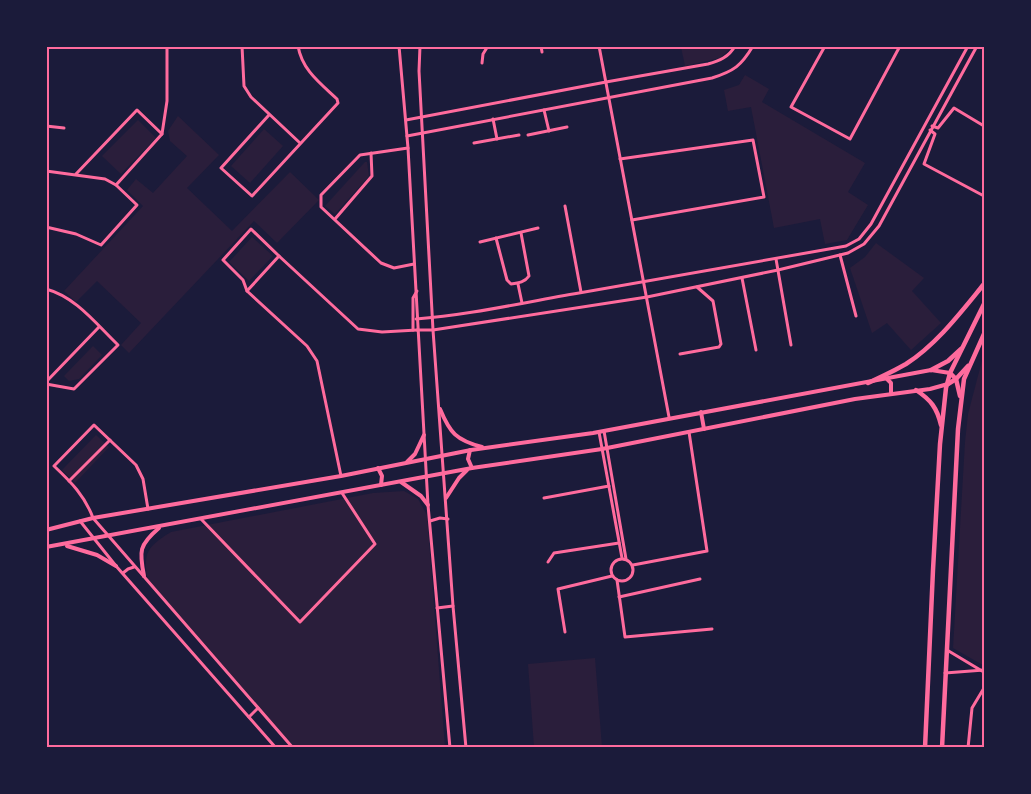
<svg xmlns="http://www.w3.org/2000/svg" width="1031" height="794" font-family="'Noto Sans',sans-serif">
<rect width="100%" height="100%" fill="#1b1b3a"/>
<g fill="#2a1e3b">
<path d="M681,47H732L720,58L685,66Z"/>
<path d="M745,75L769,89L762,102L865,163L848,192L868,205L847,240L825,244L820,219L774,228L751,107L728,111L724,90L739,85Z"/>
<path d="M178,116L219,155L187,188L232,231L290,172L319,200L277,243L254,221L129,353L121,345L141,323L97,281L76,302L64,291L143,206L127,190L136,179L153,193L187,156L170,141L168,131Z"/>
<path d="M138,120L156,138L121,174L102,156Z"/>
<path d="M264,129L283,146L250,183L231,166Z"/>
<path d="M365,162H367L369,176L335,214L325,206Z"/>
<path d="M252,237L273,256L249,281L229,262Z"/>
<path d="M876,243L924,278L912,291L941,323L911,350L887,323L872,333L850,268L865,257Z"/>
<path d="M93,346L102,355L79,379L69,381L64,376Z"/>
<path d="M984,353V664H981L953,648L965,442L968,414Z"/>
<path d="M96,435L109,447L75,483L62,470Z"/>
<path d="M404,491L418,499L427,515L445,747H292L148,581C142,553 148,546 171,532L373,493Z"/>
<path d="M595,658L602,747H534L528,664Z"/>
</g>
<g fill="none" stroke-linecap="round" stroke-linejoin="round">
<g stroke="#ff6b9d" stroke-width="3">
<path d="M242,46L244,86L251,97L300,143"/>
<path d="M541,46L542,52"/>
<path d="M599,46L669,417"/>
<path d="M825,46L791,107L850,139L900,46"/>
<path d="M482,63L483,54L488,46"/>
<path d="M544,110L549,131"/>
<path d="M269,115L221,168L252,196L338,103L337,99C320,83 302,70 298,46"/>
<path d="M493,119L497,139"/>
<path d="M46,126L64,128"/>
<path d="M932,126L938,128L954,108L984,126"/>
<path d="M930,130L935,134L924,164L984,196V194"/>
<path d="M162,134L167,101V46"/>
<path d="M528,135L567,127"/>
<path d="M474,143L519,135"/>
<path d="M408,148L360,155L321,195V207L381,263L394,268L414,264"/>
<path d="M620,159L753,140L764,197L632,220"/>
<path d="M46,171L105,179L116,185L137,205L101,245L76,234L46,227"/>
<path d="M76,174L137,110L162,134L116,185"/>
<path d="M565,206L581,292"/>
<path d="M335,219L372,176L371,153"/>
<path d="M496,238L507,280L511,284C519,283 525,282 529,276L521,233"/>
<path d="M480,242L538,228"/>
<path d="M840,255L856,316"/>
<path d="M776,259L791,345"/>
<path d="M742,278L756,350"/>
<path d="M518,284L522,303"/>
<path d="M46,289C76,297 96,324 118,345L74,389L46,384"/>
<path d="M247,291L243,280L223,260L251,229L279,256"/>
<path d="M413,330V298L417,291"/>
<path d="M680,354L719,347L721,344L713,301L697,287"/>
<path d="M46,382L99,327"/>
<path d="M604,431L626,559"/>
<path d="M599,432L622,558"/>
<path d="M341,476L317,361L307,346L247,291L279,256L358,329L382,332L417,330"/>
<path d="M69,481L110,440"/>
<path d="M544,498L609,486"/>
<path d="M93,518C85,496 71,482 54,466L94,425L136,465L143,479L148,509"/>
<path d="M201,519L300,622L375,544L342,493"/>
<circle cx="622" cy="570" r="11"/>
<path d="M548,562L554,553L619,543"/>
<path d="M633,565L707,551L689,432"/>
<path d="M617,580L625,637L712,629"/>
<path d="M619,597L700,579"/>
<path d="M565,632L558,589L612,576"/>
<path d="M947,650L982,671"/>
<path d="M945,673L984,670"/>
<path d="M968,748L972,708L984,688"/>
</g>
<g stroke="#ff6b9d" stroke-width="3">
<path d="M399,46L408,148L428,505L450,748"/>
<path d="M420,46L419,71L433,330L453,606L466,748"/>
<path d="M406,120L606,82L708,64C719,61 729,57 735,46"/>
<path d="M407,136L712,78C734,71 741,66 753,46"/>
<path d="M416,319C471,315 525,302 579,293C668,278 757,262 846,246L859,239L871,224L968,46"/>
<path d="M417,330H433L647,297L778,270L848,253L864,244L879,226L977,46"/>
<path d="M93,518L293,748"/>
<path d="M80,521L116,566L276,748"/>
<path d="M430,521L440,518L448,519"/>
<path d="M123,573L128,569L134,567"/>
<path d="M437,608L453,606"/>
<path d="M249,717L258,708"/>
</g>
<g stroke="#ff6b9d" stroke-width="4">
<path d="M887,379L891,383V394"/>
<path d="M440,409C450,433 456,440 482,447"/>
<path d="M701,412L704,429"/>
<path d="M470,450L468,459L472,468"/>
<path d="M407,462L415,454L424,435"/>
<path d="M378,468L382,476L381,485"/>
<path d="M401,482L421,496L428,505"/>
<path d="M446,498L459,478L467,470"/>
<path d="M46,530L93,518L341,476L471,450L593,433L931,370L950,373"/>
<path d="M67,546L97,555L116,566"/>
<path d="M46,547L472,468L602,449L855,399L930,389L948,384"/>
<path d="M144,576C139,551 139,545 159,528"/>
</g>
<g stroke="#ff6b9d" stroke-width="4.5">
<path d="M931,370L948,361L961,349"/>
<path d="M950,373L956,379L960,396"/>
<path d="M868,383C881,377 894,371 906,364C937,344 961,312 984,284"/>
<path d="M948,384L956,379L968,366"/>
<path d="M916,390C931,400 937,408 941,425"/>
<path d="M925,748L933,570L940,444L946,388L950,373L984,304"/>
<path d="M942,748L958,429L964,379L984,334"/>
</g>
</g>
<rect width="1031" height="794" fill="none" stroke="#1b1b3a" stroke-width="96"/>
<rect x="48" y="48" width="935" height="698" fill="none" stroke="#ff6b9d" stroke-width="2"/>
</svg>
